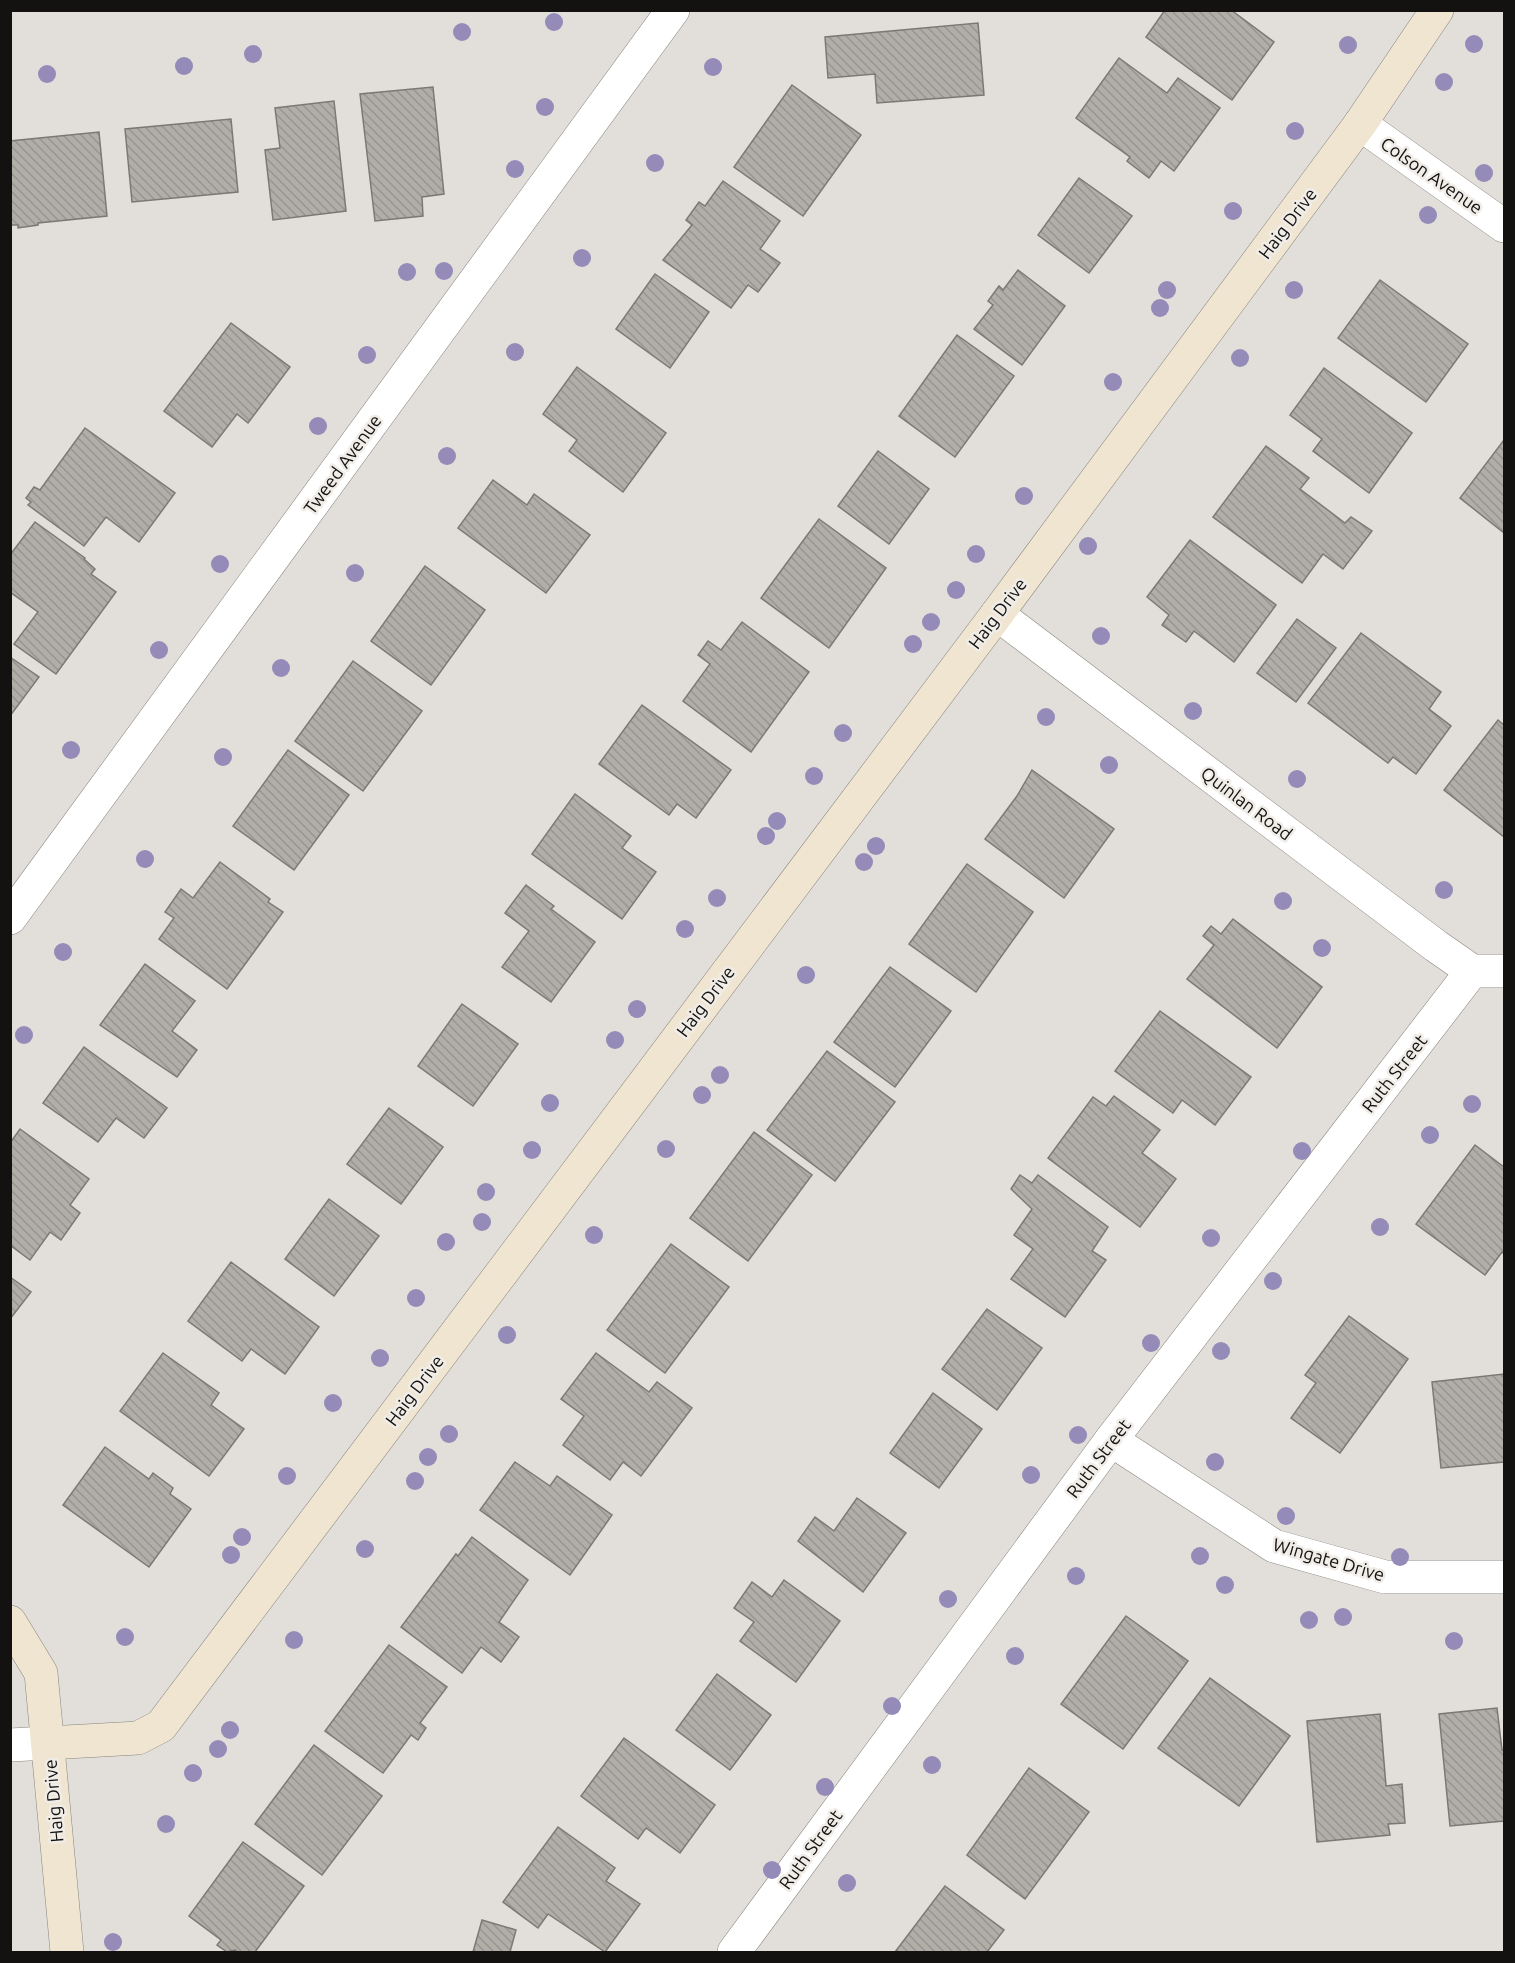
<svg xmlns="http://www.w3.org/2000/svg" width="1515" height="1963" font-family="Ubuntu,sans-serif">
<defs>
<pattern id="building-back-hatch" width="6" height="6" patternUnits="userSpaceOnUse" patternTransform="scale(1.5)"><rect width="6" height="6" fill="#b1aea8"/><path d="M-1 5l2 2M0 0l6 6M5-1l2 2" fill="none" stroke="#979590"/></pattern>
</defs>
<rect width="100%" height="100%" fill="#e2dfda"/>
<g fill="url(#building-back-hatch)" stroke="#7c7974" stroke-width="1.5">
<path d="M1165,10H1231L1274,42L1232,100L1146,37Z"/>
<path d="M978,23L984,95L877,103L875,74L828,78L825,37Z"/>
<path d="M1119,58L1167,93L1178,78L1220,108L1174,171L1161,161L1149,178L1127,161L1130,157L1076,118Z"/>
<path d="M792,85L861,135L803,216L734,167Z"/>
<path d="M433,87L444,194L422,197L423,216L375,221L360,94Z"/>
<path d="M334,101L346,211L273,220L265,150L280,148L275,108Z"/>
<path d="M231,119L238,192L132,202L125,129Z"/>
<path d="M99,132L107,216L38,223V225L18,228V225H10V141Z"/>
<path d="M1079,178L1132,216L1089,273L1038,235Z"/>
<path d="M723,181L780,221L760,249L780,263L758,292L748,285L731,308L663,260L692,225L686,220L699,202L705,206Z"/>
<path d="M1018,270L1065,306L1022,365L974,329L993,305L988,301L999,286L1003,290Z"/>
<path d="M655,274L709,312L670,368L616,329Z"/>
<path d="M1380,280L1468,344L1426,402L1338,338Z"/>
<path d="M231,323L290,367L248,423L237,414L212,447L164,411Z"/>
<path d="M957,335L1014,376L955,457L899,416Z"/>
<path d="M577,367L666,433L623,492L569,451L577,440L543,414Z"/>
<path d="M1324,368L1412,433L1369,493L1313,451L1322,439L1290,415Z"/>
<path d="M85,428L175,493L139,542L106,517L84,546L28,505L31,502L26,498L34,487L40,490Z"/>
<path d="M1504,440V533L1460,498Z"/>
<path d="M1266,446L1309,478L1300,489L1345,523L1351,517L1372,531L1343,569L1323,554L1302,583L1213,517Z"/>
<path d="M878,451L929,489L889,544L838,506Z"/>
<path d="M493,480L527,505L534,494L590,535L546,593L458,528Z"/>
<path d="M819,519L886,568L829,648L761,598Z"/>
<path d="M35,522L85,558L84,559L95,569L91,574L116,592L56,674L14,644L38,612L10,592V555Z"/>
<path d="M1190,540L1276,605L1234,662L1194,631L1186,642L1162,625L1169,615L1147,597Z"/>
<path d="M425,566L485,610L431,685L371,641Z"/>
<path d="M1297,619L1336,648L1296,702L1257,673Z"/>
<path d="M742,622L809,672L751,752L683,701L710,664L698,655L708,641L721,650Z"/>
<path d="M1361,633L1441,692L1429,709L1451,726L1416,774L1393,757L1388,763L1308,703Z"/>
<path d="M10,657L39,677L10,716Z"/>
<path d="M353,661L422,711L363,791L295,741Z"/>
<path d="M642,705L731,770L696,818L677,804L669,815L599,764Z"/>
<path d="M1498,720L1504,725V837L1444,790Z"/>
<path d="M288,750L349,795L294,870L233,826Z"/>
<path d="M1032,770L1114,829L1064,898L985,839L1017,796Z"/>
<path d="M575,794L631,836L622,848L656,872L622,919L532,854Z"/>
<path d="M220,862L270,899L268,902L283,912L227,989L159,939L174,918L165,912L181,889L193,898Z"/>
<path d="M967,864L1033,912L976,992L909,944Z"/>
<path d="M526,885L554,906L551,909L595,942L551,1002L502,967L529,931L505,913Z"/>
<path d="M1233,919L1322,987L1277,1048L1187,979L1214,945L1203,936L1211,926L1221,934Z"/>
<path d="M145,964L195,1001L172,1031L197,1050L177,1077L100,1025Z"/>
<path d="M890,967L951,1011L895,1087L834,1042Z"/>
<path d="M462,1004L518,1044L473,1106L418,1066Z"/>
<path d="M1160,1011L1251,1077L1215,1125L1182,1100L1173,1113L1115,1071Z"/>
<path d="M84,1047L167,1108L144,1138L116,1118L98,1142L43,1103Z"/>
<path d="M827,1051L895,1102L835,1181L767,1130Z"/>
<path d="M1114,1096L1160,1130L1142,1153L1176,1179L1140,1227L1048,1158L1093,1097L1106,1106Z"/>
<path d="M389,1108L443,1147L401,1204L347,1164Z"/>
<path d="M20,1129L89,1179L70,1205L80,1213L61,1240L50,1232L30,1260L10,1245V1143Z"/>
<path d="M754,1132L812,1175L748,1261L690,1218Z"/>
<path d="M1475,1145L1504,1167V1254L1502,1252L1485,1275L1416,1224Z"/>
<path d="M1020,1175L1032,1183L1038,1175L1108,1227L1092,1251L1106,1260L1065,1317L1011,1279L1033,1249L1014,1235L1032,1209L1011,1189Z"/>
<path d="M329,1199L379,1236L334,1296L285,1259Z"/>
<path d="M671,1244L729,1287L665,1373L607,1330Z"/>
<path d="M231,1262L319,1327L285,1374L251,1349L242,1361L188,1321Z"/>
<path d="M10,1277L31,1292L10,1319Z"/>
<path d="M987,1309L1042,1348L997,1410L942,1369Z"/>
<path d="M1349,1316L1408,1359L1340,1453L1291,1418L1316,1383L1305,1375Z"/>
<path d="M163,1353L219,1393L211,1405L244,1429L209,1476L120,1411Z"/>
<path d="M596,1353L649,1392L657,1382L692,1408L641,1476L623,1462L610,1480L563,1445L584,1416L561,1399Z"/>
<path d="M1504,1374V1462L1441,1468L1432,1382Z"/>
<path d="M933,1393L982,1429L939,1488L890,1453Z"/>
<path d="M105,1447L149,1479L153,1473L173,1488L170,1494L191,1509L149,1567L63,1505Z"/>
<path d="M515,1462L550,1486L557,1476L612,1515L570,1575L480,1510Z"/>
<path d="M857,1498L906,1533L863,1592L798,1541L815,1517L834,1531Z"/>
<path d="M472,1537L528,1580L499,1622L519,1637L501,1662L481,1647L462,1673L401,1627L456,1554L458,1556Z"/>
<path d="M784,1580L840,1621L796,1682L740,1641L754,1622L734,1608L752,1582L772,1597Z"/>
<path d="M1126,1616L1188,1661L1123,1749L1061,1704Z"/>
<path d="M389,1645L447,1687L420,1723L426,1728L418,1740L411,1735L383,1773L325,1731Z"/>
<path d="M717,1674L771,1715L730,1770L676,1730Z"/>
<path d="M1210,1678L1290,1736L1239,1806L1158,1748Z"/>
<path d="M1497,1708L1502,1750H1504V1821L1450,1826L1439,1714Z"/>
<path d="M1380,1714L1386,1786L1402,1784L1405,1823L1388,1824L1390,1835L1317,1842L1307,1721Z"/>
<path d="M624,1738L715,1805L680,1853L646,1828L638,1839L581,1796Z"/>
<path d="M314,1745L382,1796L322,1875L255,1824Z"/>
<path d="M1029,1768L1089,1812L1025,1899L967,1855Z"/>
<path d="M558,1827L615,1868L606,1881L640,1904L605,1952L548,1914L538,1928L503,1902Z"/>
<path d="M243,1842L304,1886L255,1952H238L235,1950L227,1952L217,1945L221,1940L189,1916Z"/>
<path d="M945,1886L1004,1930L987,1952H895Z"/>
<path d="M482,1920L516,1930L510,1952H473Z"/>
</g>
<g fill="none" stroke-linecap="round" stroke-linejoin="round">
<defs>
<g id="street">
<path d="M1360,124L1504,226"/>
<path d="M997,614L1436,946L1472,971H1504"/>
<path d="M10,918L673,10"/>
<path d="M1111,1440L1274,1546L1385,1577H1504"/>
<path d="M10,1745L48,1743"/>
<path d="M734,1952L1111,1440L1472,971"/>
</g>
<g id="secondary">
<path d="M10,1622L41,1673L67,1952"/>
<path d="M48,1743L138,1738L161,1726L997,614L1360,124L1437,10"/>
</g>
</defs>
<use href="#street" stroke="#87847f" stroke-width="34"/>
<use href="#secondary" stroke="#87847f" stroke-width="34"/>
<use href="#street" stroke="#fff" stroke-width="33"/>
<use href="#secondary" stroke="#f0e5d0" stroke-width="33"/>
</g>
<g fill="#948bb8">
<circle cx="554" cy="22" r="9"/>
<circle cx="462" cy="32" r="9"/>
<circle cx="1474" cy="44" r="9"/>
<circle cx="1348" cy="45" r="9"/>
<circle cx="253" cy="54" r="9"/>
<circle cx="184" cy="66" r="9"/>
<circle cx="713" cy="67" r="9"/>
<circle cx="47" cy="74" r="9"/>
<circle cx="1444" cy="82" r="9"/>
<circle cx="545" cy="107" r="9"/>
<circle cx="1295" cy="131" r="9"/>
<circle cx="655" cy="163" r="9"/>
<circle cx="515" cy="169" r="9"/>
<circle cx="1484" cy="173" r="9"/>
<circle cx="1233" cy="211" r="9"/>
<circle cx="1428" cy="215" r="9"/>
<circle cx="582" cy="258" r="9"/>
<circle cx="444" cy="271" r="9"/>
<circle cx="407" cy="272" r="9"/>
<circle cx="1167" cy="290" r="9"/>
<circle cx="1294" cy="290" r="9"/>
<circle cx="1160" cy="308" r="9"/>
<circle cx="515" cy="352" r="9"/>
<circle cx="367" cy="355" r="9"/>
<circle cx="1240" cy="358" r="9"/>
<circle cx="1113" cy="382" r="9"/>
<circle cx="318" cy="426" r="9"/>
<circle cx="447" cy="456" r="9"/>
<circle cx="1024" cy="496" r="9"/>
<circle cx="1088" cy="546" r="9"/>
<circle cx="976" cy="554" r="9"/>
<circle cx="220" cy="564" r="9"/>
<circle cx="355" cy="573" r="9"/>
<circle cx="956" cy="590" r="9"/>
<circle cx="931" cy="622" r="9"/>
<circle cx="1101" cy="636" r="9"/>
<circle cx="913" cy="644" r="9"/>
<circle cx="159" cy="650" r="9"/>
<circle cx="281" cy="668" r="9"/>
<circle cx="1193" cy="711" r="9"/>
<circle cx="1046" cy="717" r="9"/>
<circle cx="843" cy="733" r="9"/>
<circle cx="71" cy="750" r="9"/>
<circle cx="223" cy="757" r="9"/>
<circle cx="1109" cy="765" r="9"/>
<circle cx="814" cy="776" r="9"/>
<circle cx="1297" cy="779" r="9"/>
<circle cx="777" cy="821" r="9"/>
<circle cx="766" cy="836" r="9"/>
<circle cx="876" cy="846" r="9"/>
<circle cx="145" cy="859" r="9"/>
<circle cx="864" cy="862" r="9"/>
<circle cx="1444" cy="890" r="9"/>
<circle cx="717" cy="898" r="9"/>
<circle cx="1283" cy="901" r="9"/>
<circle cx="685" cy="929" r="9"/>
<circle cx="1322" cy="948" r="9"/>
<circle cx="63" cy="952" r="9"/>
<circle cx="806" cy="975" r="9"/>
<circle cx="637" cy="1009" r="9"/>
<circle cx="24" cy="1035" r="9"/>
<circle cx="615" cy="1040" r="9"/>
<circle cx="720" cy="1075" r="9"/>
<circle cx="702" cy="1095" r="9"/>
<circle cx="550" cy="1103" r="9"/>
<circle cx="1472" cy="1104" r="9"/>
<circle cx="1430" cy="1135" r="9"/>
<circle cx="666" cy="1149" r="9"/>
<circle cx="532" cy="1150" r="9"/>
<circle cx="1302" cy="1151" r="9"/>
<circle cx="486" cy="1192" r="9"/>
<circle cx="482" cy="1222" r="9"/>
<circle cx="1380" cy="1227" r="9"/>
<circle cx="594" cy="1235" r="9"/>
<circle cx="1211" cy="1238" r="9"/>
<circle cx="446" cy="1242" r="9"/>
<circle cx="1273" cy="1281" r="9"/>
<circle cx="416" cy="1298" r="9"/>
<circle cx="507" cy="1335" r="9"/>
<circle cx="1151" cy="1343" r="9"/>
<circle cx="1221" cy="1351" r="9"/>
<circle cx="380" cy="1358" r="9"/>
<circle cx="333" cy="1403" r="9"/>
<circle cx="449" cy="1434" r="9"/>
<circle cx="1078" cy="1435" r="9"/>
<circle cx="428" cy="1457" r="9"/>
<circle cx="1215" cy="1462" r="9"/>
<circle cx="1031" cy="1475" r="9"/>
<circle cx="287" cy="1476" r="9"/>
<circle cx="415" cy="1481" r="9"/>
<circle cx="1286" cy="1516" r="9"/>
<circle cx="242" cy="1537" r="9"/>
<circle cx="365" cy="1549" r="9"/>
<circle cx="231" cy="1555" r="9"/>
<circle cx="1200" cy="1556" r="9"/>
<circle cx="1400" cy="1557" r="9"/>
<circle cx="1076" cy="1576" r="9"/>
<circle cx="1225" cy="1585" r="9"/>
<circle cx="948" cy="1599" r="9"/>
<circle cx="1343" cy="1617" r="9"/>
<circle cx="1309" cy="1620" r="9"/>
<circle cx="125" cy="1637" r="9"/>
<circle cx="294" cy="1640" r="9"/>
<circle cx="1454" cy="1641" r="9"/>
<circle cx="1015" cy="1656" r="9"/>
<circle cx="892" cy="1706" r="9"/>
<circle cx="230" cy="1730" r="9"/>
<circle cx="218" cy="1749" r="9"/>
<circle cx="932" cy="1765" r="9"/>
<circle cx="193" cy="1773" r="9"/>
<circle cx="825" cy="1787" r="9"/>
<circle cx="166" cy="1824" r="9"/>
<circle cx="772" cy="1870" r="9"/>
<circle cx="847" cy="1883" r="9"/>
<circle cx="113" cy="1942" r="9"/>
</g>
<g text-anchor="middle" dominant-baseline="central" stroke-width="5" stroke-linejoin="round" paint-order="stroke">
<g font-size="18" fill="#131210" stroke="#f0ece7">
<text transform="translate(1432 175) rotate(35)">Colson Avenue</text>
<text transform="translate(1287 223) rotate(-53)">Haig Drive</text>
<text transform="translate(342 464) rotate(-54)">Tweed Avenue</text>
<text transform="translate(997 613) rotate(-53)">Haig Drive</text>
<text transform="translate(1247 803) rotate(37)">Quinlan Road</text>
<text transform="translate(705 1001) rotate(-53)">Haig Drive</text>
<text transform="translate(1394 1073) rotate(-52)">Ruth Street</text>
<text transform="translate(414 1390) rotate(-53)">Haig Drive</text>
<text transform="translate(1098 1458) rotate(-53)">Ruth Street</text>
<text transform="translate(1329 1559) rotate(16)">Wingate Drive</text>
<text transform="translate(53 1801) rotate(-95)">Haig Drive</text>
<text transform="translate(810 1849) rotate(-54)">Ruth Street</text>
</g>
</g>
<rect width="1515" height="1963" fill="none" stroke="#131210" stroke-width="24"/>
</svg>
